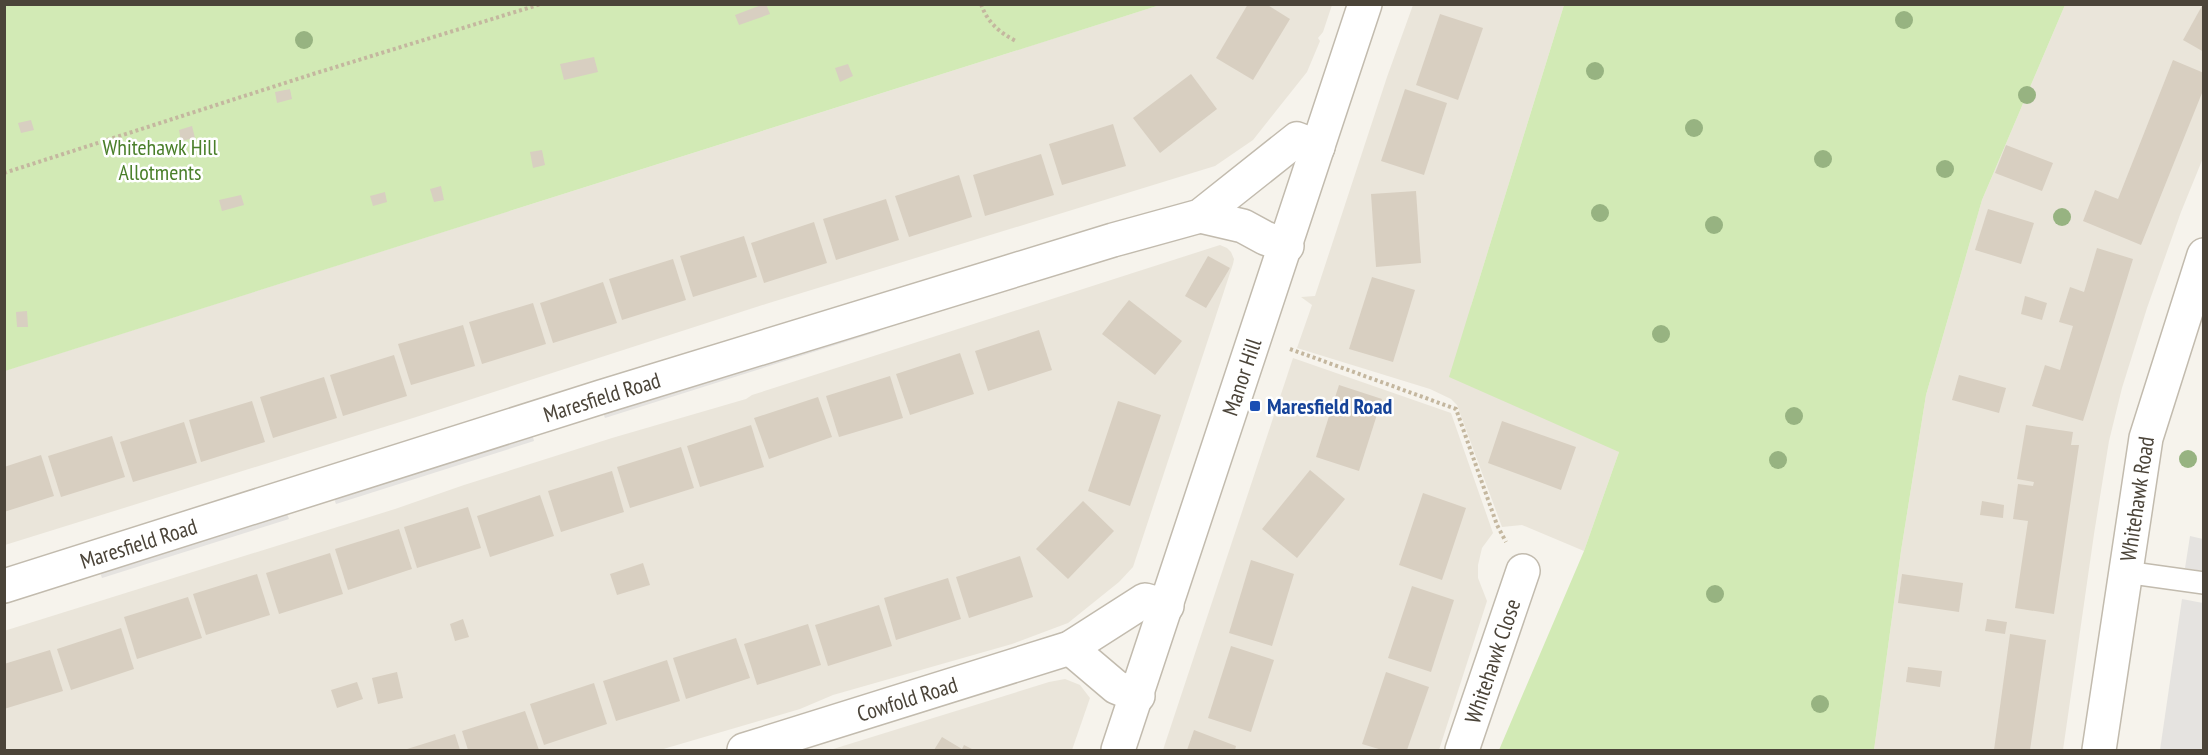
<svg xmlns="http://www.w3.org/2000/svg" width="2208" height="755" font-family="'PT Sans Narrow',sans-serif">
<rect width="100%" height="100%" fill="#f6f3ec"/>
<g fill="#eae5da">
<path d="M1160,5H1332L1323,32L1318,38L1320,41L1307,72L1253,140L1215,166L769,303L413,418L5,545L4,371Z"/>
<path d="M1413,5H1564L1471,306L1619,452L1584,551L1522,525L1502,527L1457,405L1451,399L1430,389L1297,348L1312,305L1301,297L1315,296L1387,77Z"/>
<path d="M2065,5H2203V158L2181,212L2147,308L2122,388L2109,441L2094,534L2063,750H1874L1901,551L1926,395L1982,200Z"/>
<path d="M1220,245L1227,248L1231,252L1234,259L1233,264L1133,567L1119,582L1068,623L1012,644L833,695L800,709L660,750H5L4,631L395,509L464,485L612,438L746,399L752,395Z"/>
<path d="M1293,358L1451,413L1493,533L1482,548L1478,565V578L1487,601L1439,750H1163Z"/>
<path d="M1065,679L1080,685L1090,698L1072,750H830L1049,682Z"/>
</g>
<g fill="#d2eab5">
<path d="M4,5H1160L5,371Z"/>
<path d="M1564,5H2065L1982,200L1926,395L1901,551L1874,750H1499L1584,551L1619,452L1449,377Z"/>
</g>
<g fill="#e5e3e0">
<path d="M876,321L880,331L605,418L601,408Z"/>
<path d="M531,430L534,441L336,504L332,493Z"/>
<path d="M285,508L289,519L102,578L98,567Z"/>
<path d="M2190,536L2203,539V571L2185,568Z"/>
<path d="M2182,599L2203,603V750H2160Z"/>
</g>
<g fill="#d8cfc1">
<path d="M764,4H766L770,14L739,25L735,15Z"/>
<path d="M1248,4H1266L1290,19L1253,80L1216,58Z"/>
<path d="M2203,4H2204V52L2183,40Z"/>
<path d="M1440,14L1483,28L1458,100L1416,85Z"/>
<path d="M594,57L598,72L564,80L560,64Z"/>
<path d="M2173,60L2204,73V88L2141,245L2083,221L2095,190L2118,199Z"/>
<path d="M848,64L853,76L840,82L835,68Z"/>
<path d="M1191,74L1217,109L1160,153L1133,118Z"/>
<path d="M290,89L292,99L277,103L275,92Z"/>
<path d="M1405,89L1447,103L1424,175L1381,161Z"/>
<path d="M31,120L34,130L21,133L18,123Z"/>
<path d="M1113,124L1126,166L1062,185L1049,144Z"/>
<path d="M192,126L195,138L181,141L179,130Z"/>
<path d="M2006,145L2053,163L2042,191L1995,173Z"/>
<path d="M542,150L545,165L533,168L530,152Z"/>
<path d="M1041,154L1054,195L985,216L973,175Z"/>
<path d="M959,175L972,217L909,237L895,196Z"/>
<path d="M441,186L444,200L434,202L430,189Z"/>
<path d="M1416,191L1421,263L1376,267L1371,194Z"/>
<path d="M385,192L387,202L373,206L370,196Z"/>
<path d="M241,195L244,205L222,211L219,200Z"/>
<path d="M886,199L899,240L836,260L823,219Z"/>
<path d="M1988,209L2034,223L2021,264L1975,250Z"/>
<path d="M814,222L827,263L764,283L751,243Z"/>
<path d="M744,236L757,277L693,297L680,256Z"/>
<path d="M2097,248L2133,259L2083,421L2032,406L2045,365L2060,370L2073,326L2059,322L2070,287L2084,292Z"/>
<path d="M1208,256L1230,268L1206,308L1185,296Z"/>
<path d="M673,259L686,300L622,320L609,279Z"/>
<path d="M1372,277L1415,290L1393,362L1349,349Z"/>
<path d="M603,282L617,323L553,343L540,303Z"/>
<path d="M2025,296L2047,303L2042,320L2021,314Z"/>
<path d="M1129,300L1182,341L1155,375L1102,334Z"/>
<path d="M533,303L546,344L482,364L469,322Z"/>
<path d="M27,311L28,327H17L16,312Z"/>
<path d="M463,325L475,366L411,385L398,344Z"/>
<path d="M1039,330L1052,370L988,391L975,351Z"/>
<path d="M960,353L974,394L910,415L896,374Z"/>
<path d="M394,355L407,396L343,416L330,375Z"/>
<path d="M1959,375L2006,388L1999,413L1952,400Z"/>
<path d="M890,376L903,418L839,437L826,396Z"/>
<path d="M324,377L337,418L273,438L260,397Z"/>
<path d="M1339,385L1382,399L1359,471L1316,457Z"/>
<path d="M818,397L832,437L769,459L754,418Z"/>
<path d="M252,401L265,442L201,462L189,420Z"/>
<path d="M1118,401L1161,415L1130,506L1088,491Z"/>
<path d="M1502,421L1576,447L1561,490L1488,463Z"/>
<path d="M184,422L197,463L133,482L120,442Z"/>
<path d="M751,425L764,467L700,487L687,446Z"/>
<path d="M2026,425L2073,432L2071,445H2079L2054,614L2015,608L2028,521L2013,519L2018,484L2033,486L2034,482L2017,479Z"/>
<path d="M112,436L125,477L61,497L48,456Z"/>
<path d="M681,447L694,488L630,508L617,467Z"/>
<path d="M41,455L54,496L4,512V467Z"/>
<path d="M1310,470L1345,499L1297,558L1262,529Z"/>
<path d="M612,471L624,512L561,532L548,491Z"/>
<path d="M1423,493L1466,508L1442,580L1399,565Z"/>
<path d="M540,495L554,536L490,557L477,516Z"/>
<path d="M1083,501L1114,531L1068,579L1036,549Z"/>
<path d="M1982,501L2004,505L2003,518L1980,515Z"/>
<path d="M468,507L481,548L417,568L404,527Z"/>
<path d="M399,529L412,569L348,590L335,549Z"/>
<path d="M330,553L343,594L279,614L266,573Z"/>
<path d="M1020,556L1033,597L969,618L956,577Z"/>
<path d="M1251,560L1294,574L1272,646L1229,633Z"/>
<path d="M643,563L650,585L617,595L610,574Z"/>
<path d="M257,574L270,615L206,635L193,594Z"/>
<path d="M1902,574L1963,583L1959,612L1898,603Z"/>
<path d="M948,578L961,619L896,640L884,598Z"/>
<path d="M1412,586L1454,600L1431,672L1388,658Z"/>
<path d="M188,597L202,638L137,659L124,617Z"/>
<path d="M879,605L892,646L828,666L815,625Z"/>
<path d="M463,619L469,637L455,641L450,624Z"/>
<path d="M1987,619L2007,622L2005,634L1985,631Z"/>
<path d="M808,624L821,665L757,685L744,644Z"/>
<path d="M121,628L134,669L71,690L57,649Z"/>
<path d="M2010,634L2046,640L2030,750H1994Z"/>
<path d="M736,638L750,678L686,699L673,658Z"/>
<path d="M1231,646L1274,660L1251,732L1208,718Z"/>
<path d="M50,650L63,691L4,709V664Z"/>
<path d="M667,660L680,701L616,721L603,681Z"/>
<path d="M1908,667L1942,671L1940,687L1906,682Z"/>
<path d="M397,672L403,698L378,704L372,678Z"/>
<path d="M1386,672L1429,687L1407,750H1382L1362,744Z"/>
<path d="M357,682L363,699L337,708L331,690Z"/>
<path d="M594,683L607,724L544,745L530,704Z"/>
<path d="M525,711L539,750H468L462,731Z"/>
<path d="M1194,730L1236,746L1235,750H1187Z"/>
<path d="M455,734L460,750H404Z"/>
<path d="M942,737L962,749L964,745L974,750H934Z"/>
</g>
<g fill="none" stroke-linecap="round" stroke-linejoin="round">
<defs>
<path id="service" d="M2125,572L2204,583"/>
<g id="minor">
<path d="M1200,216L1243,226L1265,238L1287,246"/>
<path id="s1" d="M4,586L601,397L1113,240L1200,216L1297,139L1318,147"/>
<path d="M1070,648L1116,687L1138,696"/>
<path id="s2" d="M744,750L1070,648L1145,600L1167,606"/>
<path id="s3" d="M1118,750L1365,4"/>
<path id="s4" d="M1462,750L1523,571"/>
<path id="s5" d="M2099,750L2146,438L2204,255"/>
</g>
</defs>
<use href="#service" stroke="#c2bbae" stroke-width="24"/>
<use href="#minor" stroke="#c2bbae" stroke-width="36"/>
<g stroke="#c4b79f" stroke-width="4" stroke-dasharray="3 3" stroke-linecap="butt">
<path d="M981,4C987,22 1000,33 1016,41"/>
<path d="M4,173L313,74L541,4"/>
<path d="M1290,349L1456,409L1497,525L1506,542"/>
</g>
<use href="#service" stroke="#fff" stroke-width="21"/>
<use href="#minor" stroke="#fff" stroke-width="33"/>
</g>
<g fill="#97b381">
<circle cx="1904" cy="20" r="9"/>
<circle cx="304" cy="40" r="9"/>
<circle cx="1595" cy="71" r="9"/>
<circle cx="2027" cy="95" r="9"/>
<circle cx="1694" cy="128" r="9"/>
<circle cx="1823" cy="159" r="9"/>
<circle cx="1945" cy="169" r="9"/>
<circle cx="1600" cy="213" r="9"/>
<circle cx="2062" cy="217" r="9"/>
<circle cx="1714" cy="225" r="9"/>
<circle cx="1661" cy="334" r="9"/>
<circle cx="1794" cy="416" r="9"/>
<circle cx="2188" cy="459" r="9"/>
<circle cx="1778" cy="460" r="9"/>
<circle cx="1715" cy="594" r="9"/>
<circle cx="1820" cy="704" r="9"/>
</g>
<rect fill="#1a4fb4" stroke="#fff" stroke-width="2" x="1249" y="400" width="12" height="12" rx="3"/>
<g text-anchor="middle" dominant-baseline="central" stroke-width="5" stroke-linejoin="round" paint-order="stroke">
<g font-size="22" fill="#4a7f2a" stroke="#fff">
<text x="160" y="147">Whitehawk Hill<tspan x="160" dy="25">Allotments</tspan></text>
</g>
<g font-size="22" fill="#4b4439" stroke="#fff">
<text stroke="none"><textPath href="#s3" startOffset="393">Manor Hill</textPath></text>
<text stroke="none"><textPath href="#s1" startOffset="627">Maresfield Road</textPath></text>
<text stroke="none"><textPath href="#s5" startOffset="254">Whitehawk Road</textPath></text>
<text stroke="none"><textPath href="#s1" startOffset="141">Maresfield Road</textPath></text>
<text stroke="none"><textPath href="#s4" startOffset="94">Whitehawk Close</textPath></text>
<text stroke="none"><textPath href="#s2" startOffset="171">Cowfold Road</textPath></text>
</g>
<g font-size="22" font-weight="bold" fill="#164399" stroke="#fff" text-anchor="start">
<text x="1267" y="406">Maresfield Road</text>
</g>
</g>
<rect width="2208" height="755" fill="none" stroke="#4b4439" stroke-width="12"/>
</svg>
